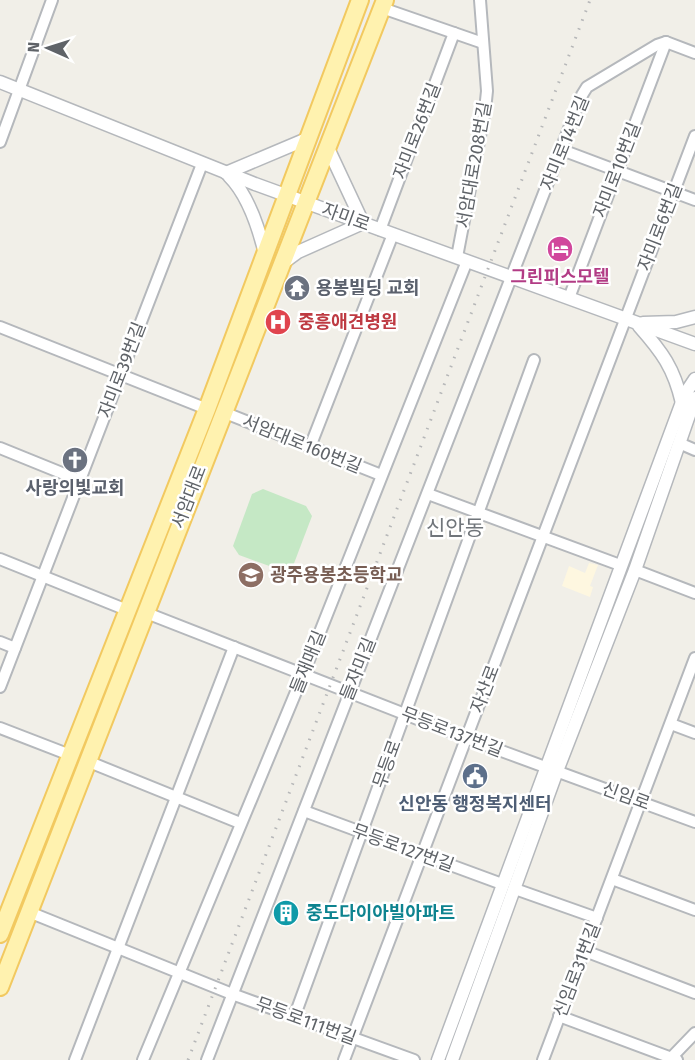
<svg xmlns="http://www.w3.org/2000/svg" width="695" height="1060" font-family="'Fira Sans','Noto Sans KR',sans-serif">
<rect width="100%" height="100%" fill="#f1efe8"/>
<path fill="#fef7e0" d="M589,563L598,565L590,586L593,587L590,597L562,586L569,566L585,573Z"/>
<path fill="#c5e8c5" d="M263,489L306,506L312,516L293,566L286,572L239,555L233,546L252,494Z"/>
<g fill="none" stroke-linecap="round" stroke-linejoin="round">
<defs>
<g id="minor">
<path d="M382,8L483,43"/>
<path d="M0,142L52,0"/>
<path d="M562,150L695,200"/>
<path d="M380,230L454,33"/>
<path d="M457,257L485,110L487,91L480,0"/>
<path d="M569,298L666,42"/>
<path d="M0,327L207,409"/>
<path d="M223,412L381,475"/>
<path d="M679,443L695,450"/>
<path d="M310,447L393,234"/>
<path d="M0,448L79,480"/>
<path d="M428,494L620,565"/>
<path d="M0,559L127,610"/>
<path d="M635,570L695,593"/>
<path d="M144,612L466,738L695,822"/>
<path d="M0,642L15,648"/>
<path d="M0,687L202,164"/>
<path d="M671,724L695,733"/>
<path d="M0,728L70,755"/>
<path d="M87,761L240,823"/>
<path d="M304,811L502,884"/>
<path d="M612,879L695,910"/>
<path d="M515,889L597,918"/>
<path d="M29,912L232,994L414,1060"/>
<path d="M585,951L695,993"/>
<path d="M295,1015L534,360"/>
<path d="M559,1016L677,1060"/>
<path d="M75,1060L234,647"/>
<path d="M143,1060L303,675L467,261"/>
<path d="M207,1060L582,95L587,87L657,45L666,42L695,53"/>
<path d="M344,1060L695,136"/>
<path d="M543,1060L695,658"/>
<path d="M669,1060L695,1033"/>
</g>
<g id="tertiary">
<path d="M0,82L255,184L695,344"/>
<path d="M327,146L363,223"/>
<path d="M226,173L309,138"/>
<path d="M229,176C248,195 259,229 265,254"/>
<path d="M283,263L298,252L363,223"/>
<path d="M643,323L676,322L695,317"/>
<path d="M639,326C662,352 674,368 682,403"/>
<path d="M438,1060L685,394L695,379"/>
<path d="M452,1060L557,771L635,570L695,398"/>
</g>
<g id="primary">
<path d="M0,934L207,409L360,0"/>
<path d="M0,987L385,0"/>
</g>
</defs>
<use href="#minor" stroke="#b5b8bc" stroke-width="14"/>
<use href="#tertiary" stroke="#b5b8bc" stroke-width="15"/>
<use href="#primary" stroke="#f2c960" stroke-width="20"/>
<use href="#minor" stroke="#fff" stroke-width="10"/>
<use href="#tertiary" stroke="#fff" stroke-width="12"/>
<use href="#primary" stroke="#fff2af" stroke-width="16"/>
<path stroke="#b6b7b8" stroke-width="3" stroke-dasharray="1.5 8" stroke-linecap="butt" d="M188,1060L590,0"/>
</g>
<defs>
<symbol id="hotel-disc" viewBox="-11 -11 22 22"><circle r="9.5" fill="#d1479c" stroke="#fff"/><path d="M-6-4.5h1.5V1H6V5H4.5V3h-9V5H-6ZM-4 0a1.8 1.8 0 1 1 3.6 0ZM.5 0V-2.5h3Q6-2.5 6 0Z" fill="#fff"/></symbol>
<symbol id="temple-disc" viewBox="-11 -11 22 22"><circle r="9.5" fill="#6b7280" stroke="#fff"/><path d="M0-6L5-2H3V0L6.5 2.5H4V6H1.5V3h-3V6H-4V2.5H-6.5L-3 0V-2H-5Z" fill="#fff"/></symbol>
<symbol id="hospital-disc" viewBox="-11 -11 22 22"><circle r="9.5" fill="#e0444e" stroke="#fff"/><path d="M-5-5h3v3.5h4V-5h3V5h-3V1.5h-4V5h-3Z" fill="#fff"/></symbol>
<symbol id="church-disc" viewBox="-11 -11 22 22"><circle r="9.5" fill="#6b7280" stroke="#fff"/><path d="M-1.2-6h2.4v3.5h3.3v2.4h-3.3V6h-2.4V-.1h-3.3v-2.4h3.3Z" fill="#fff"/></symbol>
<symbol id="school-disc" viewBox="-11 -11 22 22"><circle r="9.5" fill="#8d6e63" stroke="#fff"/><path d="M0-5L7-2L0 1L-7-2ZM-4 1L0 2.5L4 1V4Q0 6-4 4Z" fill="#fff"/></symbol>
<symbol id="civic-disc" viewBox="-11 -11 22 22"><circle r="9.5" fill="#5c6f8a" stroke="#fff"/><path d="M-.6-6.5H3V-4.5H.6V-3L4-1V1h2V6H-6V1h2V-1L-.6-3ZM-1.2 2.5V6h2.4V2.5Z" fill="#fff"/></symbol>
<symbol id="building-disc" viewBox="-11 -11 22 22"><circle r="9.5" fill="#0f9aa8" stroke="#fff"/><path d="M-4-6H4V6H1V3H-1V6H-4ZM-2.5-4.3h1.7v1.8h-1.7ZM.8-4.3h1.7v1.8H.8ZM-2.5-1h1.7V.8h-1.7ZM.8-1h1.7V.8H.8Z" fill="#fff"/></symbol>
</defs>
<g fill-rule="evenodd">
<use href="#hotel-disc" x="545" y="234" width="30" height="30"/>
<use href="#temple-disc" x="282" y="273" width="30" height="30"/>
<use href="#hospital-disc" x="263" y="307" width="30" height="30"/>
<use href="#church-disc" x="60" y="445" width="30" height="30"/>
<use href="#school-disc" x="236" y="560" width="30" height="30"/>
<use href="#civic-disc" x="460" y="761" width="30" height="30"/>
<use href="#building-disc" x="271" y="898" width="30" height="30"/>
</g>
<g text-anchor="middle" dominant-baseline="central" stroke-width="5" stroke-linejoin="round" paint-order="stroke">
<g font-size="18" fill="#5f6368" stroke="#fff">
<text transform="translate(417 131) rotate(-69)">자미로26번길</text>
<text transform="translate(565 143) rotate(-68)">자미로14번길</text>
<text transform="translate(474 165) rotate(-80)">서암대로208번길</text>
<text transform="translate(617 170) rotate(-69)">자미로10번길</text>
<text transform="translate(346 217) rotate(20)">자미로</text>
<text transform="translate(660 227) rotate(-69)">자미로6번길</text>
<text transform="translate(122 370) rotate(-69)">자미로39번길</text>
<text transform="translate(302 444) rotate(22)">서암대로160번길</text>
<text transform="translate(189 497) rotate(-69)">서암대로</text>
<text transform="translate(308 662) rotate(-68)">들재매길</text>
<text transform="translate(358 669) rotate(-68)">들자미길</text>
<text transform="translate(485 689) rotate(-69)">자산로</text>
<text transform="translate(452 732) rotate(21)">무등로137번길</text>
<text transform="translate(387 764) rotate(-70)">무등로</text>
<text transform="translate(626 796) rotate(20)">신임로</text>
<text transform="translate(403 848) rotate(20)">무등로127번길</text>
<text transform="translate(577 970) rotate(-69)">신임로31번길</text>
<text transform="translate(306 1021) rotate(20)">무등로111번길</text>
</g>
<g font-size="18" font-weight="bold" fill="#b23c85" stroke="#fff">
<text x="560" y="277">그린피스모텔</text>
</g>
<g font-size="18" font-weight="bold" fill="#5b616d" stroke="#fff" text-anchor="start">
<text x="316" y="288">용봉빌딩 교회</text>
<text x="75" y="488" text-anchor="middle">사랑의빛교회</text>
</g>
<g font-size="18" font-weight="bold" fill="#be3a42" stroke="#fff" text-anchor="start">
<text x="298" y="322">중흥애견병원</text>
</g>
<g font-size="18" font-weight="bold" fill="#785e54" stroke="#fff" text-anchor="start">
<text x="270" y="575">광주용봉초등학교</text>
</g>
<g font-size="18" font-weight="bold" fill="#4e5e75" stroke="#fff">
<text x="475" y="804">신안동 행정복지센터</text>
</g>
<g font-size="18" font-weight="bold" fill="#0d838f" stroke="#fff" text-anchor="start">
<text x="306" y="913">중도다이아빌아파트</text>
</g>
<g font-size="21" fill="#70757a" stroke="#fff">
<text x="455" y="528">신안동</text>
</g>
</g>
<g transform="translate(48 48) rotate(273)" stroke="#ffffff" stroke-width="4.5" paint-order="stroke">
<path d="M0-4.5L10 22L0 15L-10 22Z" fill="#5f6368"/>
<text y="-9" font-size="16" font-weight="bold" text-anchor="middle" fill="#5f6368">N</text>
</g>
</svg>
